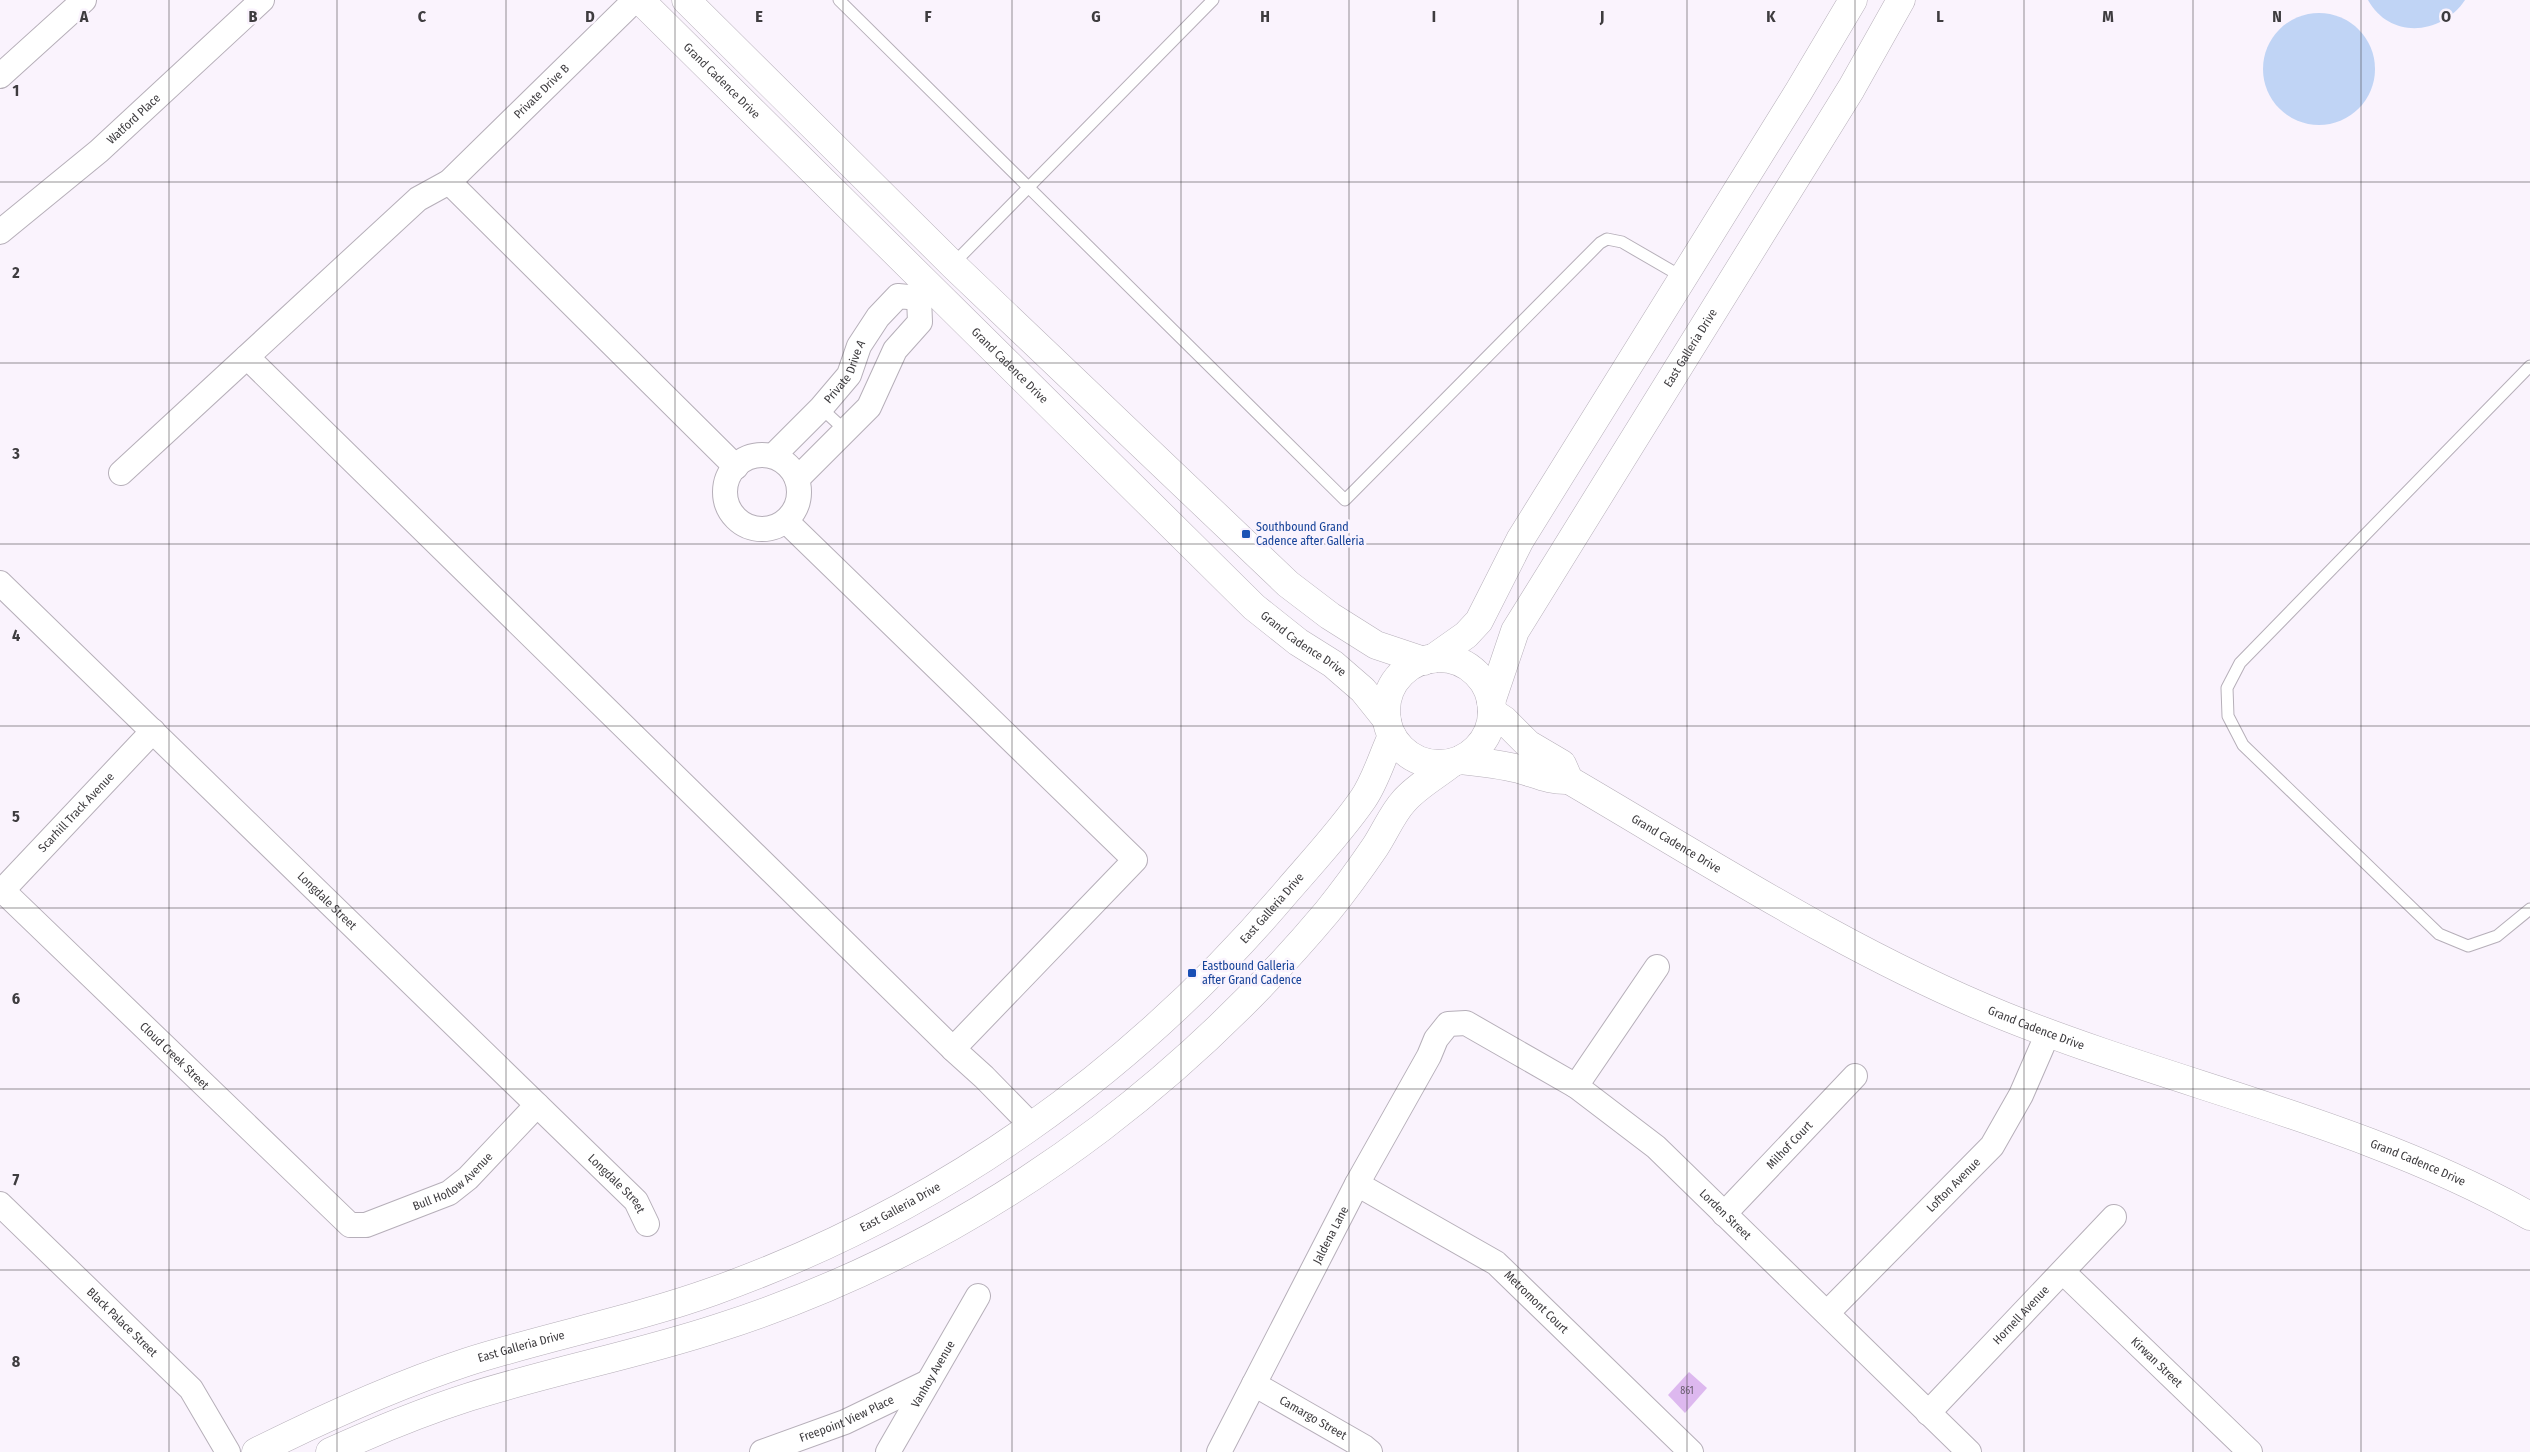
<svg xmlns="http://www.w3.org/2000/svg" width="2530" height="1452" font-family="'Fira Sans Condensed',sans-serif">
<rect width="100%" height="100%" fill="#faf3fd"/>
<g fill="#c0d4f5">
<path d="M2368,0H2465C2442,35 2390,40 2368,0Z"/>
<circle cx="2319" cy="69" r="56"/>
</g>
<path fill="#ddb8ef" d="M1689,1372L1707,1388L1685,1413L1668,1395Z"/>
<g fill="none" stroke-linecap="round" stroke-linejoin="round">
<defs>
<g id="lane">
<path d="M839,0L1345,500L1600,243L1607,239L1622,242L1684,278"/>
<path d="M953,264L1213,0"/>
<path d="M2530,366L2240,663L2227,688L2228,716L2243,745L2439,934L2468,946L2497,936L2530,909"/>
<path d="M821,408L846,431"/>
</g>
<g id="street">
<path d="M0,76L84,0"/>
<path d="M449,182L736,467"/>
<path id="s1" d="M0,232L99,151L262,0"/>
<path d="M247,357L953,1049L1135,860L786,521"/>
<circle cx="762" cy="492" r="37"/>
<path id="s2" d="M773,456L821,408L849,375L859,346L878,317L898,296L919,298"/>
<path id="s3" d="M121,473L418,199L449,182L635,0"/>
<path d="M797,479L869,407L895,350L920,322L919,298L930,287"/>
<path id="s4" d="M0,583L636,1201L647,1224"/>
<path id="s5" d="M0,888L350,1225H366L449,1193L468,1178L537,1105"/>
<path id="s6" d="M0,893L153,731"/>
<path d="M953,1049L984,1077L1032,1126"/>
<path d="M1576,1086L1657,967"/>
<path id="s7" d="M1357,1184L1496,1263L1691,1452"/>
<path id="s8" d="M0,1204L191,1389L228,1452"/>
<path id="s9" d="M1724,1214L1855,1076"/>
<path id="s10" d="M2063,1272L2250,1452"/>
<path id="s11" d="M1827,1313L1992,1146L2021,1095L2048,1033"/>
<path id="s12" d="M1254,1384L1364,1447L1370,1452"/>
<path id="s13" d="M1928,1413L2114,1217"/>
<path id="s14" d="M762,1452L845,1422L928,1382"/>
<path id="s15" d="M888,1452L978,1296"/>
<path id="s16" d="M1219,1452L1357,1184L1429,1056L1436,1039L1448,1024L1466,1023L1576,1086L1656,1147L1969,1452"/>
</g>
<g id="secondary">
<path id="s17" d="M640,0L1254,607L1298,642L1333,664L1363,690L1387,720"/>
<path d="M686,0L954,266L1288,584L1330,616L1376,645L1424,661"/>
<circle cx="1439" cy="711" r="53"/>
<path d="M1432,659L1466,635L1479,621L1520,540L1799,91L1853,0"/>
<path id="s18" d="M1491,702L1515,631L1851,89L1901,0"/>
<path d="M1492,712L1504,720L1528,744L1562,764L1569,780"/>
<path id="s19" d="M1460,760C1480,762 1499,764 1519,769C1537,774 1549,781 1569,780C1711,863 1851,954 2004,1016C2178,1086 2365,1123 2530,1216"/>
<path id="s20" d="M256,1452C324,1418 394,1386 467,1362C549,1336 633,1320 714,1291C940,1210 1133,1073 1288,890C1313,861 1341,831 1363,799C1376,780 1382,757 1392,736"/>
<path d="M330,1452C376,1431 422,1412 469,1397C551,1371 636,1355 718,1328C856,1284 986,1215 1101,1128C1185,1064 1259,993 1327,912C1344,891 1360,869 1375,847C1385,832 1392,814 1404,801C1417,786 1437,775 1452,763"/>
</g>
</defs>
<use href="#lane" stroke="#b6afb9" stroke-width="13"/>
<use href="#street" stroke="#b6afb9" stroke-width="26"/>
<use href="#secondary" stroke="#b6afb9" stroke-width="29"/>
<use href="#lane" stroke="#fff" stroke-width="11"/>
<use href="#street" stroke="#fff" stroke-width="24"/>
<use href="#secondary" stroke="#fff" stroke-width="28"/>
</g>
<path fill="none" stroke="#3e3c3f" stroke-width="1" stroke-opacity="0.55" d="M169,0V1452M337,0V1452M506,0V1452M675,0V1452M843,0V1452M1012,0V1452M1181,0V1452M1349,0V1452M1518,0V1452M1687,0V1452M1855,0V1452M2024,0V1452M2193,0V1452M2361,0V1452M0,182H2530M0,363H2530M0,544H2530M0,726H2530M0,908H2530M0,1089H2530M0,1270H2530"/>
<g fill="#1a4fb4" stroke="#faf3fd" stroke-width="2">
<rect x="1241" y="529" width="10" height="10" rx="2.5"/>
<rect x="1187" y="968" width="10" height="10" rx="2.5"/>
</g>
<g text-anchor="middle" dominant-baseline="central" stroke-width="5" stroke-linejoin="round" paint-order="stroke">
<g font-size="10" fill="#665b6b">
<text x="1687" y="1391">861</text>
</g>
<g font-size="12" fill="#3e3c3f" stroke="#faf3fd">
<text stroke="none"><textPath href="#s17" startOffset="115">Grand Cadence Drive</textPath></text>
<text stroke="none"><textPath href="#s3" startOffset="569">Private Drive B</textPath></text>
<text stroke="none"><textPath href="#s1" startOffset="175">Watford Place</textPath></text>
<text stroke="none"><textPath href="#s18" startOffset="408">East Galleria Drive</textPath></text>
<text stroke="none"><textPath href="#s17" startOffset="520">Grand Cadence Drive</textPath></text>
<text stroke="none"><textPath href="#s2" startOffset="112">Private Drive A</textPath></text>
<text stroke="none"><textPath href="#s17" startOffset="925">Grand Cadence Drive</textPath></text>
<text stroke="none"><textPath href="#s6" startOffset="111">Scarhill Track Avenue</textPath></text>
<text stroke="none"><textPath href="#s19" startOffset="236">Grand Cadence Drive</textPath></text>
<text stroke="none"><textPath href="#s4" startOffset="456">Longdale Street</textPath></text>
<text stroke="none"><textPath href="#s20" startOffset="1171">East Galleria Drive</textPath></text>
<text stroke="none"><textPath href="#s19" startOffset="641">Grand Cadence Drive</textPath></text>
<text stroke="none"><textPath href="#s5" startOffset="242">Cloud Creek Street</textPath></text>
<text stroke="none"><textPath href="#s9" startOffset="95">Milhof Court</textPath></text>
<text stroke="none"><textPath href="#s19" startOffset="1046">Grand Cadence Drive</textPath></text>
<text stroke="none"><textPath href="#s5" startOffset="600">Bull Hollow Avenue</textPath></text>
<text stroke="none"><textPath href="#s4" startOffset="861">Longdale Street</textPath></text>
<text stroke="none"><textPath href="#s11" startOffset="180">Lofton Avenue</textPath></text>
<text stroke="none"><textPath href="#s20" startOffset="691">East Galleria Drive</textPath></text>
<text stroke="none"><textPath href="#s16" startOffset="828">Lorden Street</textPath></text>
<text stroke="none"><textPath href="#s16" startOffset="244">Jaldena Lane</textPath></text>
<text stroke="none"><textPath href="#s7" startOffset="216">Metromont Court</textPath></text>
<text stroke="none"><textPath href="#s13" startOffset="135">Hornell Avenue</textPath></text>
<text stroke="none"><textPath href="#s8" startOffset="170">Black Palace Street</textPath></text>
<text stroke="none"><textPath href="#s20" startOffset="286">East Galleria Drive</textPath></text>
<text stroke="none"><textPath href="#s10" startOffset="130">Kirwan Street</textPath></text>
<text stroke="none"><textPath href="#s15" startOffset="90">Vanhoy Avenue</textPath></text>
<text stroke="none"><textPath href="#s12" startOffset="68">Camargo Street</textPath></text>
<text stroke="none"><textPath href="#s14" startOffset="91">Freepoint View Place</textPath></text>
</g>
<g font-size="12" fill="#164399" stroke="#faf3fd" text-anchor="start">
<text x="1256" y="527">Southbound Grand<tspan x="1256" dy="14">Cadence after Galleria</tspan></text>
<text x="1202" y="966">Eastbound Galleria<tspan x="1202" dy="14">after Grand Cadence</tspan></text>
</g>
</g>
<g font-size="16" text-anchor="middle" font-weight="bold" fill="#3e3c3f" stroke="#faf3fd" stroke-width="5" stroke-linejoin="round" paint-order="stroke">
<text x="84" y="22">A</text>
<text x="253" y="22">B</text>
<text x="422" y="22">C</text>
<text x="590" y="22">D</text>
<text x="759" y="22">E</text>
<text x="928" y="22">F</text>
<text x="1096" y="22">G</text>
<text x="1265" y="22">H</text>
<text x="1434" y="22">I</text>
<text x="1602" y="22">J</text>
<text x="1771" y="22">K</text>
<text x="1940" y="22">L</text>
<text x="2108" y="22">M</text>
<text x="2277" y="22">N</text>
<text x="2446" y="22">O</text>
<text x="16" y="96">1</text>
<text x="16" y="278">2</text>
<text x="16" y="459">3</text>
<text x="16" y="641">4</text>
<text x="16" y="822">5</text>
<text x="16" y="1004">6</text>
<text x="16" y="1185">7</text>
<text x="16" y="1367">8</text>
</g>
</svg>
